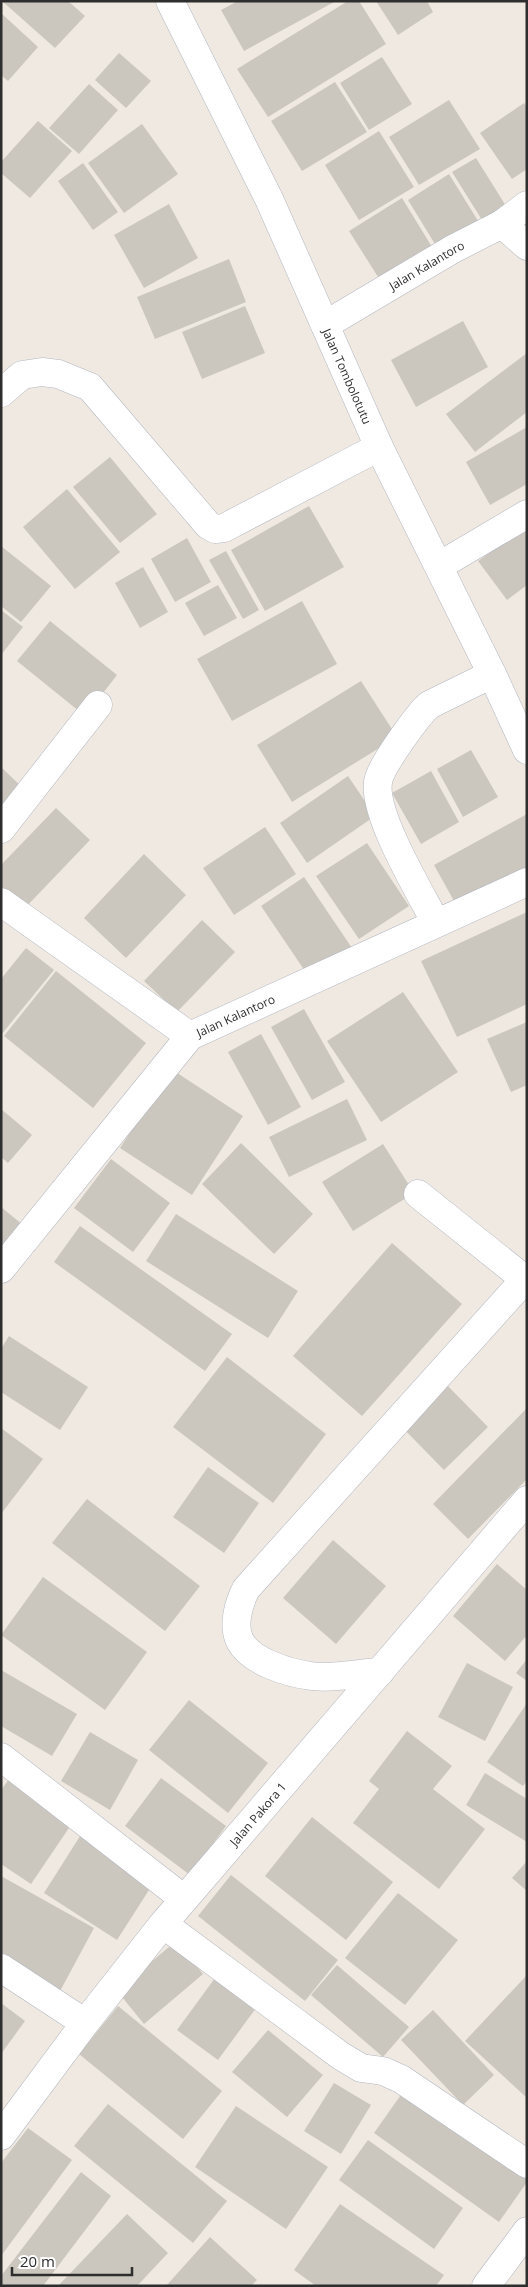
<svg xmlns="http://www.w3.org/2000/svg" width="528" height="2287" font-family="'Open Sans',sans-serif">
<rect width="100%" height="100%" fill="#efe9e1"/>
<g fill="#cbc7bf">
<path d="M2,1H68L85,16L55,48Z"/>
<path d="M238,1H336L244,51L221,10Z"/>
<path d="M348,1H359L386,44L268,117L237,69Z"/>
<path d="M376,1H427L433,12L398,35Z"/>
<path d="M1,13L38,47L8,81L1,75Z"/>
<path d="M119,53L151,81L126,108L95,80Z"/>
<path d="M382,57L412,104L369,130L340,83Z"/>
<path d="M335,82L367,132L302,171L271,121Z"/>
<path d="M89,84L118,110L79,154L49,128Z"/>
<path d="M449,100L480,149L419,185L389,137Z"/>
<path d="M524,103L527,107V169L512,179L480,133Z"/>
<path d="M38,121L72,151L30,198L1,173V162Z"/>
<path d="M142,124L178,174L124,213L88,163Z"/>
<path d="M379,131L414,187L359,220L325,165Z"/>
<path d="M476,158L506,206L482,220L452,172Z"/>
<path d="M83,163L118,212L93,230L58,181Z"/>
<path d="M449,174L480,224L438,249L408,200Z"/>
<path d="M402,198L437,255L385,288L349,231Z"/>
<path d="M169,204L198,258L144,288L114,235Z"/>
<path d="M229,259L246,302L155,339L137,297Z"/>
<path d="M245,306L265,353L202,379L182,332Z"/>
<path d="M463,321L488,367L416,407L391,360Z"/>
<path d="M527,353V412L475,452L446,414Z"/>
<path d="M527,427V484L490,505L466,462Z"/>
<path d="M110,457L157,514L120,543L73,487Z"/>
<path d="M67,489L120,552L75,589L23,527Z"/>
<path d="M309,506L344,567L265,611L231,550Z"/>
<path d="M527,526V585L507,600L478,561Z"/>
<path d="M187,538L211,582L175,602L151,559Z"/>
<path d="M1,546L51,586L21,622L1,606Z"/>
<path d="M226,551L259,610L243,619L209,560Z"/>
<path d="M143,567L168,612L140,628L115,583Z"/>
<path d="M218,585L237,618L204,636L185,603Z"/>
<path d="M302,601L337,664L232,721L197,659Z"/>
<path d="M1,610L23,627L1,655Z"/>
<path d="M50,621L117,675L85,716L17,661Z"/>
<path d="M361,681L397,737L292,802L257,745Z"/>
<path d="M471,750L498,797L463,817L437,769Z"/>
<path d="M1,767L25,790L1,814Z"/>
<path d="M431,771L459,822L421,844L392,793Z"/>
<path d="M348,776L375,816L307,863L280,823Z"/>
<path d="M56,808L90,840L24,909L1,888V865Z"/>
<path d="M527,814V873L459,910L434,865Z"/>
<path d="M265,827L296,874L234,915L203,868Z"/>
<path d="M367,843L409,906L359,939L316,876Z"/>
<path d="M144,854L186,895L126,958L84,918Z"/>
<path d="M304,877L352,948L309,977L261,906Z"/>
<path d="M527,912V1004L457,1037L421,961Z"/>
<path d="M202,920L235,952L177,1012L144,981Z"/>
<path d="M26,948L54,970L1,1035V979Z"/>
<path d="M56,971L146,1043L93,1108L4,1036Z"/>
<path d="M403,992L458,1072L381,1122L327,1041Z"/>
<path d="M304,1009L345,1082L312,1100L271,1027Z"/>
<path d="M527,1022V1085L511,1092L487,1039Z"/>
<path d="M261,1034L301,1107L268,1125L228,1052Z"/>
<path d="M171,1069L243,1116L192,1195L120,1148Z"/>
<path d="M347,1099L367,1140L289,1177L269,1137Z"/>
<path d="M1,1109L32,1135L8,1163L1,1157Z"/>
<path d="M241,1143L313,1214L274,1254L202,1184Z"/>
<path d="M383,1144L414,1193L353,1231L322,1182Z"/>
<path d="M111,1159L170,1203L133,1252L74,1208Z"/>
<path d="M1,1207L23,1225L1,1251Z"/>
<path d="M176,1214L298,1291L268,1338L146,1261Z"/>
<path d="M80,1226L232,1334L205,1371L54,1262Z"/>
<path d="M392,1243L462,1304L362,1416L293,1356Z"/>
<path d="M9,1336L88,1387L60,1430L1,1392V1349Z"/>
<path d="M227,1357L326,1434L273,1503L173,1427Z"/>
<path d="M441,1379L488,1427L444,1470L397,1422Z"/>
<path d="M527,1408V1479L468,1539L433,1504Z"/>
<path d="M1,1428L43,1459L1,1514Z"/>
<path d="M208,1467L259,1503L224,1553L173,1517Z"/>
<path d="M87,1499L200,1586L165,1631L52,1543Z"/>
<path d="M333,1540L386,1586L336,1644L283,1598Z"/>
<path d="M497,1564L527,1590V1635L505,1661L453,1616Z"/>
<path d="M43,1577L147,1652L105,1710L1,1635Z"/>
<path d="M527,1659V1681L516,1673Z"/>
<path d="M467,1663L513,1687L485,1741L438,1717Z"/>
<path d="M1,1670L77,1714L52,1756L1,1726Z"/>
<path d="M189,1700L268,1763L228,1813L149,1750Z"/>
<path d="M527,1703V1781L523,1786L487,1762Z"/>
<path d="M407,1731L452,1766L433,1789L485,1829L439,1889L353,1823L379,1789L369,1781Z"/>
<path d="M90,1732L138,1760L110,1810L61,1781Z"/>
<path d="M485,1773L527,1799V1842L466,1805Z"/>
<path d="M10,1778L73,1822L31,1884L1,1864V1790Z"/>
<path d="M161,1778L226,1826L190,1875L125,1826Z"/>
<path d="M312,1817L393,1882L346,1940L265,1876Z"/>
<path d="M82,1833L156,1879L117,1940L44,1893Z"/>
<path d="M527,1861V1891L512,1878Z"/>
<path d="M231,1875L338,1960L305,2001L198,1916Z"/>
<path d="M1,1876L94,1928L59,1993L1,1961Z"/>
<path d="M398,1893L458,1940L405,2005L345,1958Z"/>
<path d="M176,1941L203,1974L144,2024L117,1991Z"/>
<path d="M337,1965L409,2027L383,2057L311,1995Z"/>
<path d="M527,1975V2098L465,2041Z"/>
<path d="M215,1978L256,2008L218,2060L177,2030Z"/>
<path d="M1,2003L25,2021L1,2054Z"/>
<path d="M118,2006L222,2091L183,2139L79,2054Z"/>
<path d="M433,2010L494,2075L463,2105L401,2040Z"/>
<path d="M268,2030L323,2075L287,2117L232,2072Z"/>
<path d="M334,2083L371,2105L341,2154L304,2131Z"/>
<path d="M405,2089L527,2176V2182L499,2222L374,2133Z"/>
<path d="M108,2104L227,2201L193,2243L74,2146Z"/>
<path d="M236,2106L328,2167L286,2229L195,2167Z"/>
<path d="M28,2128L72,2160L1,2256V2163Z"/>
<path d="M368,2140L463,2208L434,2249L339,2180Z"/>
<path d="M81,2172L111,2196L43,2286H1V2276Z"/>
<path d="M340,2204L444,2275L436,2286H316L294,2270Z"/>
<path d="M127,2214L168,2253L137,2286H58Z"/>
<path d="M210,2237L257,2280L251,2286H166Z"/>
</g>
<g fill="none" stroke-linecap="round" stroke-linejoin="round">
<defs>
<g id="minor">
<path d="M502,224L527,246"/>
<path id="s1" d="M325,325L453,249L502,224L527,205"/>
<path d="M1,393L22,375L42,372L58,374L90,387L208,525L215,529L224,528L379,447"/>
<path d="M439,566L527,514"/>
<path d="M1,829L98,705"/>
<path d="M1,902L190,1036"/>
<path d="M436,923C420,892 373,815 378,782C380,767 412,724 423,711L429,705L492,674"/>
<path d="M418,1194L527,1281"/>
<path id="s2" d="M1,1269L190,1036L527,882"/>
<path d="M380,1672C358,1673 333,1679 311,1676C289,1673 251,1662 240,1641C232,1625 239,1603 246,1589L527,1277"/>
<path d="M1,1757L184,1899"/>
<path d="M163,1924L341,2056L361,2068L383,2071L401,2079L527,2164"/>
<path d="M1,1968L85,2023"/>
<path id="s3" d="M1,2136L85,2023L163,1924L527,1500"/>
<path d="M486,2286L527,2231"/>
</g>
<g id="tertiary">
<path id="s4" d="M170,1L269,199L379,447L492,674L527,750"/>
</g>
</defs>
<use href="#minor" stroke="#b4b7c1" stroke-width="29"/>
<use href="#tertiary" stroke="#b4b7c1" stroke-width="29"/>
<use href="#minor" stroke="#fff" stroke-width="28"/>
<use href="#tertiary" stroke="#fff" stroke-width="28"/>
</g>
<g text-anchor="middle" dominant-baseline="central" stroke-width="4" stroke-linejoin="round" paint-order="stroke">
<g font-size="12" fill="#2e2e2e" stroke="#fff">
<text stroke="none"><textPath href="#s1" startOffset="118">Jalan Kalantoro</textPath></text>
<text stroke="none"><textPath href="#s4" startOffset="415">Jalan Tombolotutu</textPath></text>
<text stroke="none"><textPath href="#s2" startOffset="350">Jalan Kalantoro</textPath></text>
<text stroke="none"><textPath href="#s3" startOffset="412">Jalan Pakora 1</textPath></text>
</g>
</g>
<rect width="528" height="2287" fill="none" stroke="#2e2e2e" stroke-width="5"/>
<path d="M12 2267v8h120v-8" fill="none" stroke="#2e2e2e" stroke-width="2.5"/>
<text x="20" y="2267" font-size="15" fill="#2e2e2e" stroke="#ffffff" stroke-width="4" paint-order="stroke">20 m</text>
</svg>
